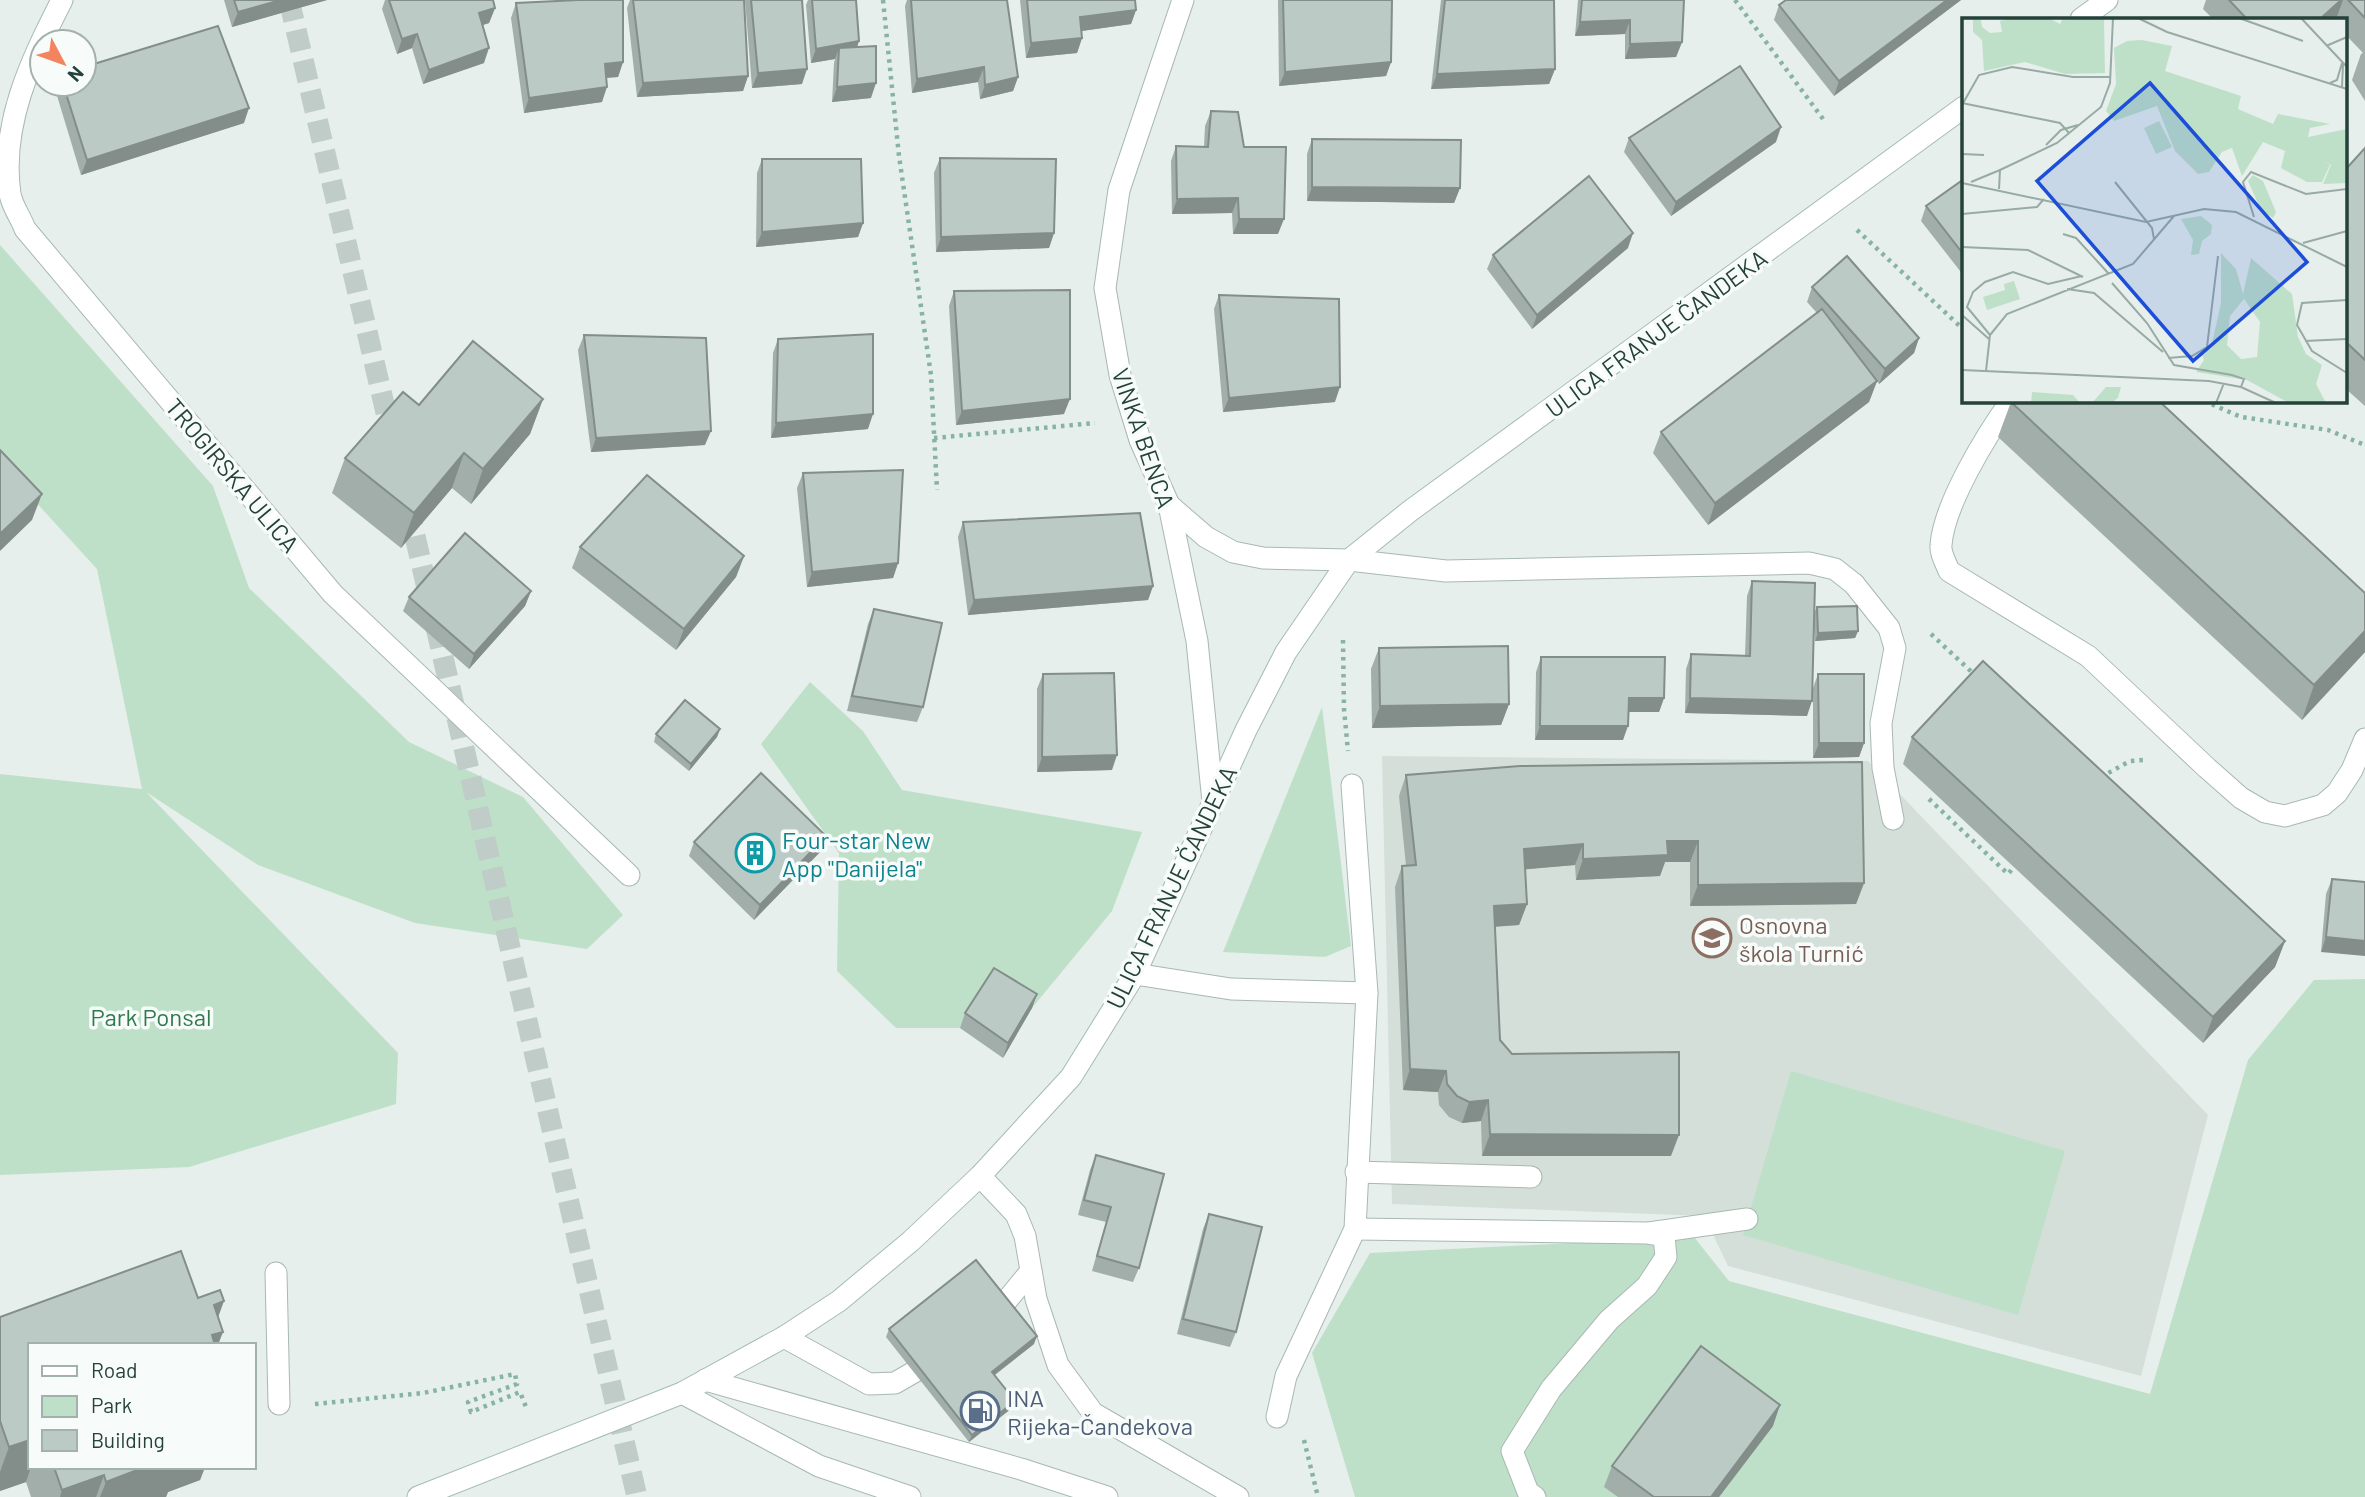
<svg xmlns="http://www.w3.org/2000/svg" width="2365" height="1497" font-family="Barlow,sans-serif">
<rect width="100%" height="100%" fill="#e6efeb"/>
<path fill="#d4dfda" d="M1382,756L1868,761L2208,1115L2141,1376L1728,1266L1704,1216L1392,1204Z"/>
<g fill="#bfe0c8">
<path d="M0,245L213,486L249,588L409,742L523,797L623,915L587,949L415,923L258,865L146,792L398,1053L396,1104L189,1167L0,1175V774L142,789L97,569L0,463Z"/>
<path d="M810,682L863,731L902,790L1142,832L1112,911L1032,1008L989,983L960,1028H896L837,971L839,853L761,744Z"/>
<path d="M1322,707L1351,946L1325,957L1223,952Z"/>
<path d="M2365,979V1497H1355L1312,1353L1370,1253L1694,1237L1729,1281L2150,1394L2248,1060L2314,980Z"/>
<path d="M1791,1071L2065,1151L2018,1315L1743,1235Z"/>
</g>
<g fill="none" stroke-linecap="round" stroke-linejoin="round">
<g stroke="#bfccc8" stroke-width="21" stroke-dasharray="21 10" stroke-linecap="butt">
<path d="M289,0L392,438"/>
<path d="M408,506L637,1497"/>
</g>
<defs>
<g id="lane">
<path d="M2011,401C1987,434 1944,504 1941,545C1940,553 1946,563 1949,571L2088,656L2207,768L2241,798L2265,812L2285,816L2323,805L2337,793L2352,770L2365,739"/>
<path d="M1854,584L1889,628L1895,648L1881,723L1883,768L1893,819"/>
<path d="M1135,974L1231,989L1367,993"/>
<path d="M1356,1172L1531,1177"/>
<path d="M980,1176L1016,1214L1025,1236L1036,1299L1058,1365L1093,1413L1238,1497"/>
<path d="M1355,1229L1647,1233L1664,1236L1666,1257L1647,1286L1609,1320L1551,1389L1512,1451L1528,1492L1535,1497"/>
<path d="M1649,1233L1747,1219"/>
<path d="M276,1273L279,1404"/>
<path d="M1003,1305L1031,1271"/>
<path d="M784,1337L869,1384L895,1383L914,1372"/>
<path d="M705,1380L1021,1469L1107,1497"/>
<path d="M1277,1417L1286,1376L1355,1229L1367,993L1352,785"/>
</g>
<g id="street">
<path d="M62,0C31,61 0,124 10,194C12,206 21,218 25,229L333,594L629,875"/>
<path d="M1183,0L1119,190L1105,288L1120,375L1140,440L1169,505L1197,641L1213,802"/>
<path d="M1169,505L1206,537L1233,552L1263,558L1349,560L1446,571L1809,563L1835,569L1854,584"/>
<path d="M682,1393L819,1466L910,1497"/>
</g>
<g id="secondary">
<path d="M2081,19L2107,0"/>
<path d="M418,1497L682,1393L784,1337L839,1301L911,1241L980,1176L1071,1077L1135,974L1246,730L1286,652L1349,560L1410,511L1964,107"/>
</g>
</defs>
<use href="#lane" stroke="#a8b8b2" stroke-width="23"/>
<use href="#street" stroke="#a8b8b2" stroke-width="23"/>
<use href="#secondary" stroke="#a4bbb3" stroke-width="23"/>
<g stroke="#86b3a5" stroke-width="4.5" stroke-dasharray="3.5 5" stroke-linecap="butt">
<path d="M883,0L899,156L931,375L937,490"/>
<path d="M1735,0L1826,123"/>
<path d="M1857,230L1964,330"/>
<path d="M2204,401L2241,417L2328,430L2365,445"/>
<path d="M934,438L1095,423"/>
<path d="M1931,634L1976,676"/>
<path d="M1343,640L1344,709L1348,751"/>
<path d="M2101,777L2130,761L2143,760"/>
<path d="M1929,799L2008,874L2014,867"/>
<path d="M315,1404L423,1393L515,1374L517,1384L468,1402L471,1412L520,1392L526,1407"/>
<path d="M1304,1440L1318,1497"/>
</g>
<use href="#lane" stroke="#fff" stroke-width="21"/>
<use href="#street" stroke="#fff" stroke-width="21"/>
<use href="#secondary" stroke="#fff" stroke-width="21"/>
</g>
<g fill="#a1aea9">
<path d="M224,0H327L232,27Z"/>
<path d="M385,0H493L495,8L489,23L482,25L484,63L423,84L412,48L397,54L382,9Z"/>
<path d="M630,0H744L748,76L743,91L637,97L627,8Z"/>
<path d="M745,0H802V84L752,88Z"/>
<path d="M808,0H856L859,41L857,47L871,98L832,102L834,63L835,59L811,63L806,5Z"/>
<path d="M907,0H1007L1018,77L1013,91L980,99L978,82L912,93L905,6Z"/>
<path d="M1020,0H1135L1136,10L1131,24L1081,31L1082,38L1077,53L1026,58Z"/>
<path d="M1278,0H1392L1391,62L1386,76L1279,86Z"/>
<path d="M1441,0H1554L1555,69L1549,84L1431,89Z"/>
<path d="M1578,0H1684L1682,42L1676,57L1625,59V34L1575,36Z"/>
<path d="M1961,0L1834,96L1774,20L1779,5Z"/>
<path d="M2206,0H2365V101L2352,80L2361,54L2363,53L2346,35V19H2213L2203,9Z"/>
<path d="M516,3L623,62L618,77L607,78L602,102L524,113L511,18Z"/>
<path d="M57,84H84L244,123L81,175L55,89Z"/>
<path d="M1211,111L1244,147L1278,234H1233L1232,213L1172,214L1171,161L1176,146H1204L1205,126Z"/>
<path d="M1629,138L1776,142L1671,216L1624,152Z"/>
<path d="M1312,139L1460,188L1454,203L1307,201V154Z"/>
<path d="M2365,148V406L2346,389V169Z"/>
<path d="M940,158L1054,233L1049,248L936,252L934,173Z"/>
<path d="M762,159L863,223L858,237L756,247L757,173Z"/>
<path d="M1964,179V276L1921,221L1926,206Z"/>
<path d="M1628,248L1532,329L1487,269L1493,255Z"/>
<path d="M1812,287L1919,338L1914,353L1879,384L1877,381L1869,402L1708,525L1653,453L1661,432L1817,313L1807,302Z"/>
<path d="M954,291L1064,414L956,425L949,306Z"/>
<path d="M1219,295L1335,402L1223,412L1214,309Z"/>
<path d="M584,335L705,445L591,452L578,350Z"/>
<path d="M778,339L868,429L771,438L773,353Z"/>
<path d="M543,399L530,434L471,504L452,488L401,548L332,493L345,458Z"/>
<path d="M2011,402L2365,593V652L2302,720L1998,437Z"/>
<path d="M803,473L898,563L893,578L807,587L797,488Z"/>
<path d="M963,522L1153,586L1148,600L968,615L958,537Z"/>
<path d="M580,547L744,556L736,577L676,650L572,568Z"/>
<path d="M1752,581L1814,613L1817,607L1858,631L1855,638L1815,641L1814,622L1807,716L1685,713L1686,669L1691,654L1745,656L1747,596Z"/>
<path d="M531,591L525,606L469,669L403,611L409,597Z"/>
<path d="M874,609L923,707L917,722L847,711L868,624Z"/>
<path d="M1379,648L1509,704L1501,725L1372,728L1371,669Z"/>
<path d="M1541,657L1664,698L1659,712H1628L1623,740H1535L1536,672Z"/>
<path d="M1043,674L1112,770L1037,772V689Z"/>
<path d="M1818,674L1864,743L1859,757L1813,758V688Z"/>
<path d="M720,729L717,737L689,771L654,742L656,734Z"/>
<path d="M1912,737L2285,941L2275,967L2203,1043L1903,764Z"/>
<path d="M1520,766L1864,883L1856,904L1690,906V862H1665L1660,876L1576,880L1575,865L1525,869L1527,904L1519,925L1495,927L1500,1040L1512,1054L1671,1156H1482L1481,1121L1462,1123L1449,1117L1439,1105L1438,1092L1403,1090L1395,887L1402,866H1406L1399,796L1406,775Z"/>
<path d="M826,836L821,851L754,920L689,856L694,842Z"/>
<path d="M2332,879L2365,882L2321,952L2326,894Z"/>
<path d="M1037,994L1032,1008L1003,1058L960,1028L965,1013Z"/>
<path d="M1096,1155L1139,1268L1133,1282L1092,1271L1106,1222L1078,1215L1090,1170Z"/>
<path d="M1209,1214L1236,1332L1230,1347L1177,1334L1203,1229Z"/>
<path d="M198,1298L224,1301L30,1345V1467H205L200,1480L168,1492L166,1497H31L26,1482L0,1491V1317Z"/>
<path d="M889,1329L1034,1344L995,1375L1015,1401L1012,1408L969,1442L886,1337Z"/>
<path d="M1773,1426L1719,1497H1618L1604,1487L1612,1466Z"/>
</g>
<g fill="#838d89">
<path d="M281,0H327L232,27L238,12Z"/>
<path d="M1947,0H1961L1834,96L1839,81Z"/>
<path d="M2341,0H2343L2336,19H2320Z"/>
<path d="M495,8L489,23L474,28L479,13Z"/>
<path d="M1136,10L1131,24L1075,32L1080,17Z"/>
<path d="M1630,20L1625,34L1575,36L1580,22Z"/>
<path d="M417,34L412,48L397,54L402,39Z"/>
<path d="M1082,38L1077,53L1026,58L1031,43Z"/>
<path d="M859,41L854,56L839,48L835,59L811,63L816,49Z"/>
<path d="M1682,42L1676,57L1625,59L1630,44Z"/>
<path d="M489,48L484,63L423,84L429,70Z"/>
<path d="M623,62L618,77L600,78L605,64Z"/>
<path d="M1391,62L1386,76L1279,86L1285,72Z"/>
<path d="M984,67L978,82L912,93L917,79Z"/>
<path d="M807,69L802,84L752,88L758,73Z"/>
<path d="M1555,69L1549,84L1431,89L1437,74Z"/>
<path d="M748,76L743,91L637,97L643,83Z"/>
<path d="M1018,77L1013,91L980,99L985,85Z"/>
<path d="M876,83L871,98L832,102L837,87Z"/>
<path d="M607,87L602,102L524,113L529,98Z"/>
<path d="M249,108L244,123L81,175L87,160Z"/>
<path d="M1781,127L1776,142L1671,216L1676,202Z"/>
<path d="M1312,187L1460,188L1454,203L1307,201Z"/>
<path d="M1238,198L1232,213L1172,214L1177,199Z"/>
<path d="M1239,219H1284L1278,234H1233Z"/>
<path d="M863,223L858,237L756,247L762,232Z"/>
<path d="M1054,233L1049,248L936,252L941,237Z"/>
<path d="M1633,233L1628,248L1532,329L1537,315Z"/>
<path d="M1919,338L1914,353L1879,384L1885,369Z"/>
<path d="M1877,381L1869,402L1708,525L1715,503Z"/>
<path d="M1340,387L1335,402L1223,412L1229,398Z"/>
<path d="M543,399L530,434L471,504L483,469Z"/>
<path d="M1070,399L1064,414L956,425L962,411Z"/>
<path d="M873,414L868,429L771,438L776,423Z"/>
<path d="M711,431L705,445L591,452L596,438Z"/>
<path d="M464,453L452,488L401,548L414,513Z"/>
<path d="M42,494L32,520L0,551V534Z"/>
<path d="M744,556L736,577L676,650L684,629Z"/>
<path d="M898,563L893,578L807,587L812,572Z"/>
<path d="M1153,586L1148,600L968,615L974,600Z"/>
<path d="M531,591L525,606L469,669L474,654Z"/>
<path d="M1858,631L1855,638L1815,641L1818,633Z"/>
<path d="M2365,631V652L2302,720L2314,685Z"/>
<path d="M1629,698H1664L1659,712H1623Z"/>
<path d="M1690,698L1812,701L1807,716L1685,713Z"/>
<path d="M1509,704L1501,725L1372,728L1380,706Z"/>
<path d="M1540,726H1628L1623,740H1535Z"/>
<path d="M720,729L717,737L689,771L691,764Z"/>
<path d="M1819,743H1864L1859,757L1813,758Z"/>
<path d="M1117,755L1112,770L1037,772L1042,757Z"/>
<path d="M826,836L821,851L754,920L760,905Z"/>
<path d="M1667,841H1698L1690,862H1665L1660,876L1576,880L1583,859Z"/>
<path d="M1583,844L1575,865L1517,870L1524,849Z"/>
<path d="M1864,883L1856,904L1690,906L1698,885Z"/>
<path d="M1527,904L1519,925L1486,927L1494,906Z"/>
<path d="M2326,937L2365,941V956L2321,952Z"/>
<path d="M2285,941L2275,967L2203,1043L2213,1017Z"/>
<path d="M1037,994L1032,1008L1003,1058L1008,1043Z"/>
<path d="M1410,1069L1446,1071L1438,1092L1403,1090Z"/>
<path d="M1488,1100L1481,1121L1462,1123L1469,1102Z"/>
<path d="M1490,1134L1679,1135L1671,1156H1482Z"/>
<path d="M224,1301L208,1345L214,1305Z"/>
<path d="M223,1332L218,1345H208L212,1335Z"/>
<path d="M1037,1336L1034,1344L989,1379L992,1372Z"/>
<path d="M1015,1401L1012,1408L969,1442L972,1435Z"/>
<path d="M1780,1405L1773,1426L1719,1497H1711Z"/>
<path d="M30,1440V1467H31L26,1482L0,1491V1472L9,1447Z"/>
<path d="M145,1467H205L200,1480L168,1492L166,1497H100L106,1482Z"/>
<path d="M104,1475L96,1497H60L62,1490Z"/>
</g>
<g fill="#bbcac4" stroke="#838d89" stroke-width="2">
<path d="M234,0H281L238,12Z"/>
<path d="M389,0H493L495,8L479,13L489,48L429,70L417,34L402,39Z"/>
<path d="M578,0H623V62L605,64L607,87L529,98L516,3Z"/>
<path d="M633,0H744L748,76L643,83Z"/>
<path d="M751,0H802L807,69L758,73Z"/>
<path d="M812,0H856L859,41L816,49Z"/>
<path d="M911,0H1007L1018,77L985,85L984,67L917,79Z"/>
<path d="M1027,0H1135L1136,10L1080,17L1082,38L1031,43Z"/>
<path d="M1283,0H1392L1391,62L1285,72Z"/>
<path d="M1445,0H1554L1555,69L1437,74Z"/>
<path d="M1582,0H1684L1682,42L1630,44V20L1580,22Z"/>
<path d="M1786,0H1947L1839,81L1779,5Z"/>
<path d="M2229,0H2341L2320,19H2247Z"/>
<path d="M2348,0H2365V18Z"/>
<path d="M218,26L249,108L87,160L63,84H84V67Z"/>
<path d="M876,46V83L837,87L839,48Z"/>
<path d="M1740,66L1781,127L1676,202L1629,138Z"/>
<path d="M1211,111L1238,112L1244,147H1286L1284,219H1239L1238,198L1177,199L1176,146L1208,147Z"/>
<path d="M1312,139L1461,140L1460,188L1312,187Z"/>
<path d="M2365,148V360L2346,342V169Z"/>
<path d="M940,158L1056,159L1054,233L941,237Z"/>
<path d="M762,159H861L863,223L762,232Z"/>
<path d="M1589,176L1633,233L1537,315L1493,255Z"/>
<path d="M1964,179V255L1926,206Z"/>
<path d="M1847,256L1919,338L1885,369L1812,287Z"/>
<path d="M1070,290V399L962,411L954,291Z"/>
<path d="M1219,295L1339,299L1340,387L1229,398Z"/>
<path d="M1822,309L1877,381L1715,503L1661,432Z"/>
<path d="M873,334V414L776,423L778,339Z"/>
<path d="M584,335L706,338L711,431L596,438Z"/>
<path d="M473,341L543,399L483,469L464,453L414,513L345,458L403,392L419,405Z"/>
<path d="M2013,401H2159L2365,593V631L2314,685L2011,402Z"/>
<path d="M0,450L42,494L0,534Z"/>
<path d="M903,470L898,563L812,572L803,473Z"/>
<path d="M647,475L744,556L684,629L580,547Z"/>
<path d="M1140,513L1153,586L974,600L963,522Z"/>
<path d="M465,533L531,591L474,654L409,597Z"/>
<path d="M1752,581L1815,583L1812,701L1690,698L1691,654L1750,656Z"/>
<path d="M1857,606L1858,631L1818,633L1817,607Z"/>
<path d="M874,609L942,623L923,707L852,696Z"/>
<path d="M1508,646L1509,704L1380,706L1379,648Z"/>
<path d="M1541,657H1665L1664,698H1629L1628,726H1540Z"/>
<path d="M1983,661L2285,941L2213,1017L1912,737Z"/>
<path d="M1114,673L1117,755L1042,757L1043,674Z"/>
<path d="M1818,674H1864V743H1819Z"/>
<path d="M685,700L720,729L691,764L656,734Z"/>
<path d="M1862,762L1864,883L1698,885V841H1667L1668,855L1583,859V844L1524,849L1527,904L1494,906L1500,1040L1512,1054L1679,1052V1135L1490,1134L1488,1100L1469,1102L1457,1096L1447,1084L1446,1071L1410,1069L1402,866L1416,865L1406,775L1520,766Z"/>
<path d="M761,773L826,836L760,905L694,842Z"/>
<path d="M2332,879L2365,882V941L2326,937Z"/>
<path d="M994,968L1037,994L1008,1043L965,1013Z"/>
<path d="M1096,1155L1164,1174L1139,1268L1097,1256L1111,1207L1084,1200Z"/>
<path d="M1209,1214L1262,1227L1236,1332L1183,1319Z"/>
<path d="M181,1251L198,1298L220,1290L224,1301L214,1305L223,1332L212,1335L215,1345H30V1440L9,1447L0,1421V1317Z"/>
<path d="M976,1260L1037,1336L992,1372L1015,1401L972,1435L889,1329Z"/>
<path d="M1701,1346L1780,1405L1711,1497H1654L1612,1466Z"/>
<path d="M54,1467H145L106,1482L104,1475L62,1490Z"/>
</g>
<defs>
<symbol id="building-ring" viewBox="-11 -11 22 22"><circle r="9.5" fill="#f7fbf9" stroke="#0f9aa8" stroke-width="1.5"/><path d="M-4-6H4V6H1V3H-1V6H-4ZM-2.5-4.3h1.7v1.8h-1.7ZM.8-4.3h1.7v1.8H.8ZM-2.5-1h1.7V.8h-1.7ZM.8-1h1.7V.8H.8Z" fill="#0f9aa8"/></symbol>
<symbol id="school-ring" viewBox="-11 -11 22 22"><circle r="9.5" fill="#f7fbf9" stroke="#8d6e63" stroke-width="1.5"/><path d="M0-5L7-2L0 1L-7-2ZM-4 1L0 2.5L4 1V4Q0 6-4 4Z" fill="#8d6e63"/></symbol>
<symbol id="fuel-ring" viewBox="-11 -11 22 22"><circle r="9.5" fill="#f7fbf9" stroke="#5c6f8a" stroke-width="1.5"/><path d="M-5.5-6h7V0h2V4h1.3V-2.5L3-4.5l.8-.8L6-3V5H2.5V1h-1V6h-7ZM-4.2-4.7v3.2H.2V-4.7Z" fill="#5c6f8a"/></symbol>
</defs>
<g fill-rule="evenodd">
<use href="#building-ring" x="733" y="831" width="44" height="44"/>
<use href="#school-ring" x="1690" y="916" width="44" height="44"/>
<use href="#fuel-ring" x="958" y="1389" width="44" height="44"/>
</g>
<g text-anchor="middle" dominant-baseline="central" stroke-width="7" stroke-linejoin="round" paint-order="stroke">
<g font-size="24" fill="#24423a" stroke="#f7fbf9">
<text transform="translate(1656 333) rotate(-36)">ULICA FRANJE ČANDEKA</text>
<text transform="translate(1144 438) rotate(71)">VINKA BENCA</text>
<text transform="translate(233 475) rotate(50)">TROGIRSKA ULICA</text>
<text transform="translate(1171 887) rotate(-64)">ULICA FRANJE ČANDEKA</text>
</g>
<g font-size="24" fill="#0d838f" stroke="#f7fbf9" text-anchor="start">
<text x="782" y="839">Four-star New<tspan x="782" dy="28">App "Danijela"</tspan></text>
</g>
<g font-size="24" fill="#785e54" stroke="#f7fbf9" text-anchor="start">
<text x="1739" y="924">Osnovna<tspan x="1739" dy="28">škola Turnić</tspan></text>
</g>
<g font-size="24" fill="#2d7a4b" stroke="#f7fbf9">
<text x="151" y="1016">Park Ponsal</text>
</g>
<g font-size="24" fill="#4e5e75" stroke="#f7fbf9" text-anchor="start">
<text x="1007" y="1397">INA<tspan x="1007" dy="28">Rijeka-Čandekova</tspan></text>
</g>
</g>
<g transform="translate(1962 18)">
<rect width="385" height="385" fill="#e6efeb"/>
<path d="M50,0H87L98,6L101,0H142L143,55L103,56L63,44L22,53L20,22L11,14V1L19,2L20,9L28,15L40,14L38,3ZM180,22L210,28L203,53L279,78L276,91L311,106L316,96L368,106L348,110L346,119L385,111V165L361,166L369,147L362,143L368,147L360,164H345L319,150L323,133L301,124L280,158L270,130L260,134L247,154L236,156L213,133L195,88L152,103L144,93L154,66L152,30L165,23ZM197,103L210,129L194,136L182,110ZM291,157L301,163L314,194L311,200L299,192L286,163ZM239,198L250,207L249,216L240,223L237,236L229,237L231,222L219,201ZM259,235L274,251L281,276L289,240L330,276L336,319L344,336L360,347L354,366L364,385H327L285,362L234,354L242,342L239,335L249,330L259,285ZM282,281L298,304L295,339L279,341L265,327L268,298ZM52,263L58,281L25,292L21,279L43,272L42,266ZM144,369H159L156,380L149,385H130ZM70,374L111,377L118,385H69Z" fill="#bfe0c8" fill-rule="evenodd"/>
<path fill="none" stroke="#98aaa4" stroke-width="2" d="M176,0L205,14L385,71M277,0L341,23M339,0L385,49M364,28L385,19M368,65L375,62L380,45M380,69L381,46M0,85L98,105L107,115M0,87L17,57L50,49L111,59H149M84,127L99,112L116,107M0,136L22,137M9,164L38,152M153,164L190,210L192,221M0,165L184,204L242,191L274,194L385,249M37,171L38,152L95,125L139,89L148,65L151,0M0,196L75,189L82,181M292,199L281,164L289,154L344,176L385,171M101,216L114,220L147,256M341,225L385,213M0,229L66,232L121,259M150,265L185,305L212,347L270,357L282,361L279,369M105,271L132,275L201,334M385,282L340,285L335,307L350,333L385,355M0,297L27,321M28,317L5,289L11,274L23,264L51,254L86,266L120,258M343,323L385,321M206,340L230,338L245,329L256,238M0,352L247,363L279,369L314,385M24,353L28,317L45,296L171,246L212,198M254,385L262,365"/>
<path fill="#1d4ed8" fill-opacity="0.15" stroke="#1d4ed8" stroke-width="3.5" d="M188,65L345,244L231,343L75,163Z"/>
<rect width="385" height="385" fill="none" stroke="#24423a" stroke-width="3.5"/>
</g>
<rect x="28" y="1343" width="228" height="126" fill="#f7fbf9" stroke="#a3b1ad" stroke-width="2"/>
<rect x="42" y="1366" width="35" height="10" fill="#ffffff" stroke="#a3b1ad" stroke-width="2"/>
<text x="91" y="1378" font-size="21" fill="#24423a">Road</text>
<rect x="42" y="1396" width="35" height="21" fill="#bfe0c8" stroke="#a3b1ad" stroke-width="2"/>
<text x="91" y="1413" font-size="21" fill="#24423a">Park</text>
<rect x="42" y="1430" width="35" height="21" fill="#bbcac4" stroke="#a3b1ad" stroke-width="2"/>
<text x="91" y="1448" font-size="21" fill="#24423a">Building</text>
<g transform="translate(63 63) rotate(131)"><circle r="33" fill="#f7fbf9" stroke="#a3b1ad" stroke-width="2"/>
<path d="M0-5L12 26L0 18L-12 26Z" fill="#f4845f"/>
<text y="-10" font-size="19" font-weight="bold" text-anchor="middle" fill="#24423a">N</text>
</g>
</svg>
